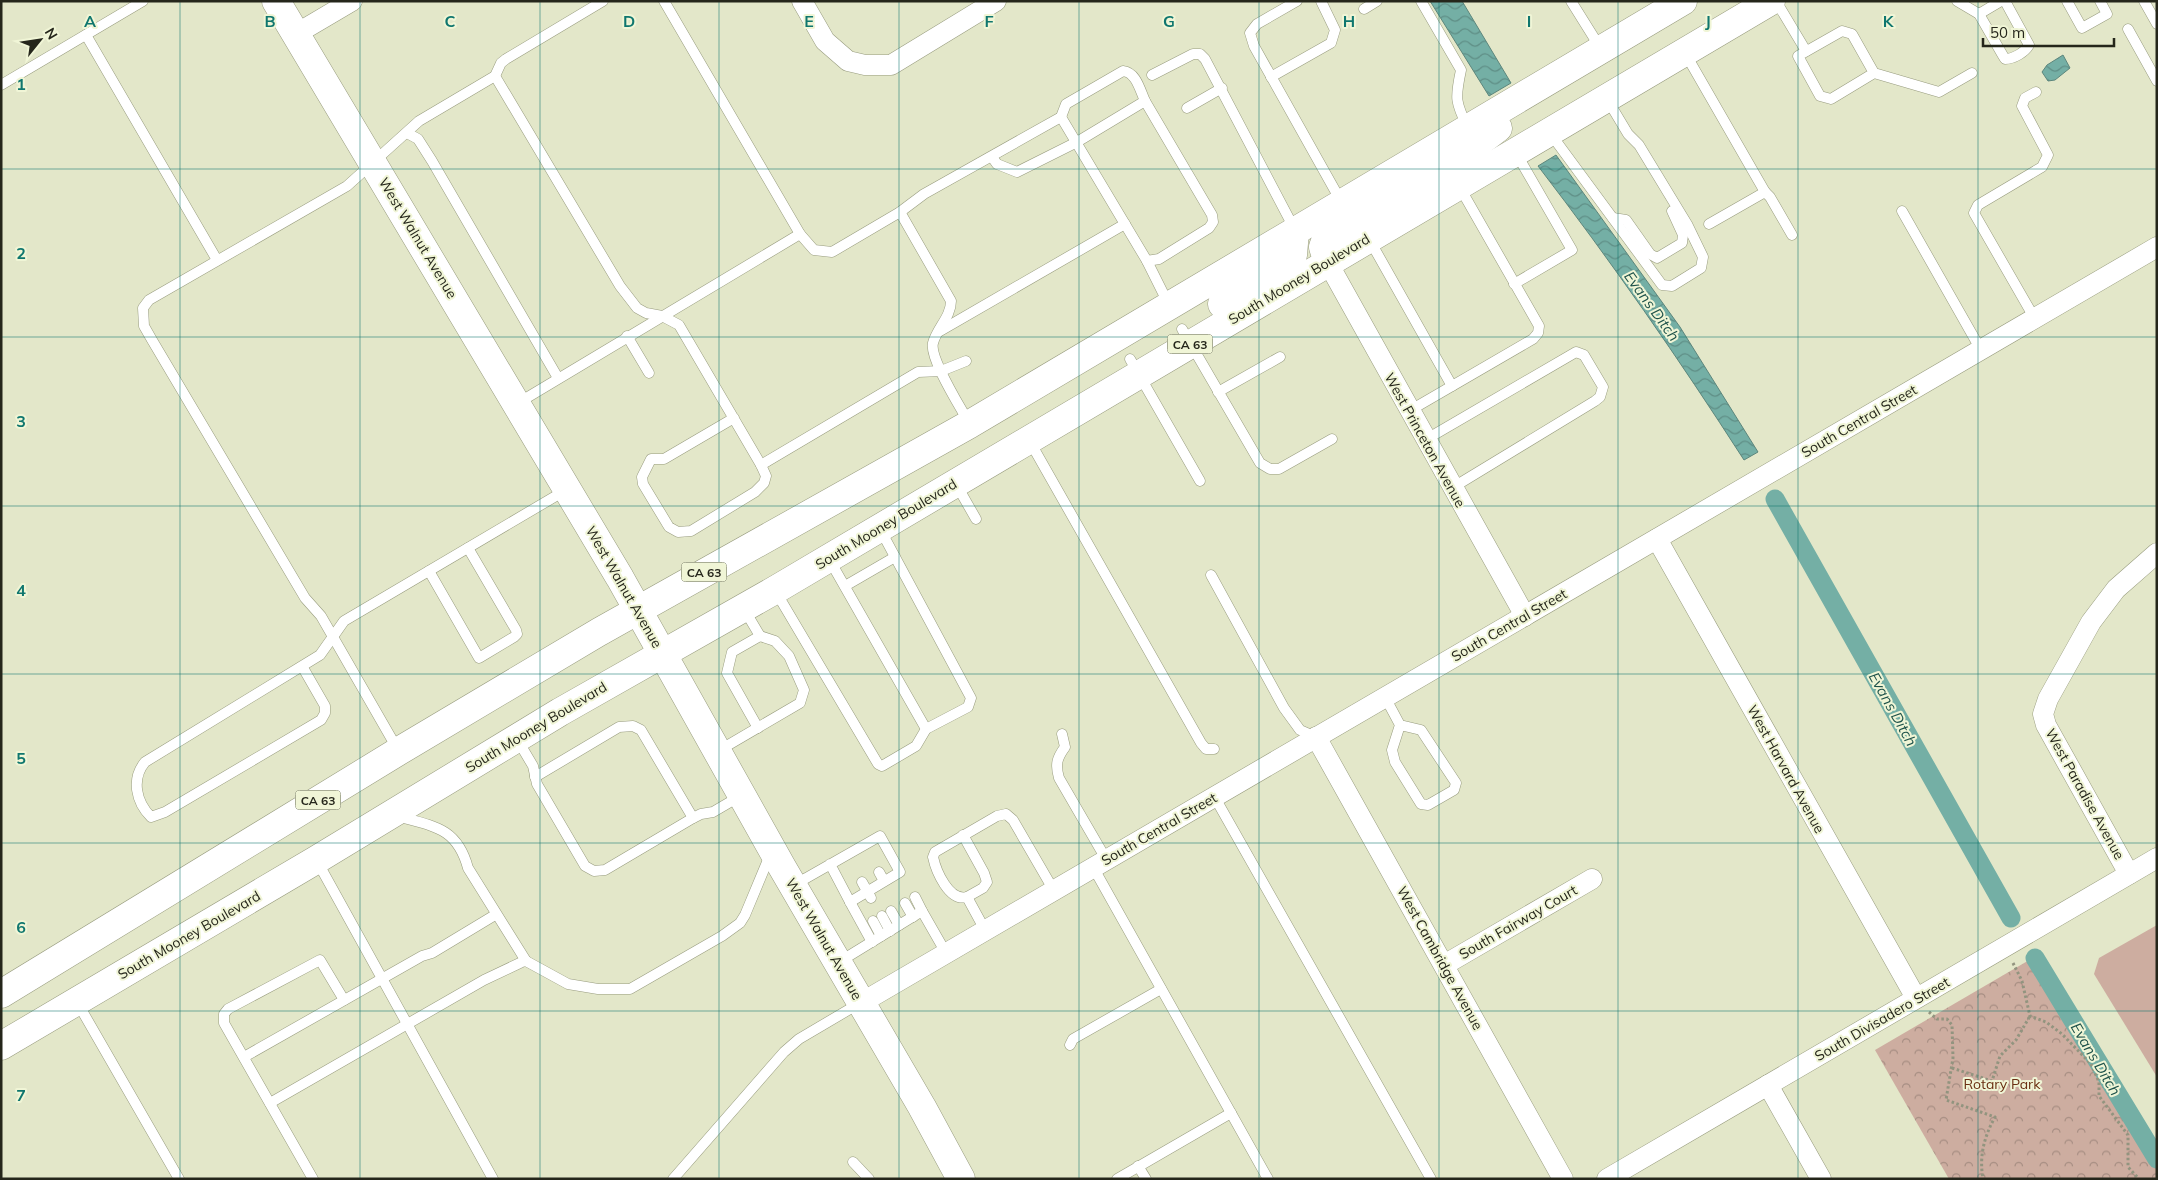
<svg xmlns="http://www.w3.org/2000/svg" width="2158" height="1180" font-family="Mulish,sans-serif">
<defs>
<pattern id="forest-crowns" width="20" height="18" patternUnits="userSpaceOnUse" patternTransform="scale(1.25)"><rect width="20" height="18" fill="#cdada0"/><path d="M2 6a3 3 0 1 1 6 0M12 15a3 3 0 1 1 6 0" fill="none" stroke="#a68d82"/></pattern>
<pattern id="water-waves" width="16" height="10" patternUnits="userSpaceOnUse" patternTransform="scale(1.25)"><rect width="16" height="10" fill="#74afa5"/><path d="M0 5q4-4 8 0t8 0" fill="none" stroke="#5f8e86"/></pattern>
</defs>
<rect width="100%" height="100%" fill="#e3e7c9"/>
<path fill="url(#forest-crowns)" d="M2036,956L2157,1166V1179H1949L1875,1050Z"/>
<path fill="#cdada0" d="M2157,925V1077L2094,974L2099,958Z"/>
<g fill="url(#water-waves)" stroke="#5c867c">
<path d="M1430,1H1462L1511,83L1489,96Z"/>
<path d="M2063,55L2070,68L2055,80L2048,81L2042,72L2047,65Z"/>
<path d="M1556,155L1680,327L1758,452L1744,460C1679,359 1611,261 1538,166Z"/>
</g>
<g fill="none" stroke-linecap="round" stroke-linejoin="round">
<g stroke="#74afa5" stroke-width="19">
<path d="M1775,499L2011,918"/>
<path d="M2035,958L2157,1159"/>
</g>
<defs>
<g id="lane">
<path d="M664,1L800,234L814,250L832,252L900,212L924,194L1061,117L1147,261L1169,305"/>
<path d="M1297,1L1257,24L1250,33L1254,46L1342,203"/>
<path d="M1421,1L1461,70C1455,98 1455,102 1468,128"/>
<path d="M1571,1L1601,49"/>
<path d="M1776,1L1806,51"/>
<path d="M1957,1L1979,14L2002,54L2005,59C2014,59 2025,52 2029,45L2005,1"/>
<path d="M2067,1L2082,28L2107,14L2100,1"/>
<path d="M2144,1L2157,24"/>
<path d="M1364,9L1377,1"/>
<path d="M1979,14L2001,1"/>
<path d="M2128,29L2157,81"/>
<path d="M86,35L217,260"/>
<path d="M1685,53L1765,192L1709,224"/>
<path d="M1874,73L1831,99L1820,96L1798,56L1842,31L1852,34L1874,73L1939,92L1972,73"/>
<path d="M1152,75L1193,54H1200L1205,59L1295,230"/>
<path d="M495,76L620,286L637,308L646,313L662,316L679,325L761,465L766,476L764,483L755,492L691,531L678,532L669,527L643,484L642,477L651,459H664L734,418"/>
<path d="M1271,77L1331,43L1335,30L1321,1"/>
<path d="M1,85L143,1"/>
<path d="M1187,108L1222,88"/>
<path d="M1061,117L1066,104L1123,71C1136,72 1140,90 1145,101"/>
<path d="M407,133L418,139L432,161L558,378"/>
<path d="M1550,133L1662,285L1672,286L1701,268L1703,257L1687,224L1639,145L1628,134L1607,99"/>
<path d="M992,157L997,164L1017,172L1077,142L1145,101L1212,215L1213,222L1209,228L1159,259L1147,261"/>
<path d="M1765,192L1770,197L1792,235"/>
<path d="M1902,211L1981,350"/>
<path d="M900,212L951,301C951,317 937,328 933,343C929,358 961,408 969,423"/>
<path d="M1613,218L1626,220L1650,254L1657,258L1682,243L1683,235L1672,211"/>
<path d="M1369,239L1452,386"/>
<path d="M1514,284L1572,250L1516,153"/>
<path d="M2035,319L1974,213L1978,205L2042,167L2048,155L2022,106L2025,98L2036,92"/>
<path d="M1182,329L1260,463L1270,469H1279L1332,439"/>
<path d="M940,331L1125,224"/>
<path d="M627,336L649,373"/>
<path d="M1130,359L1200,481"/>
<path d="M1218,392L1280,357"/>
<path d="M518,403L800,234"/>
<path d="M1409,411L1533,339L1538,333L1539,326L1459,186"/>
<path d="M1029,440L1201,743L1206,749H1214"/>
<path d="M1425,440L1576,352L1584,355L1603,387L1600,397L1595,401L1452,488"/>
<path d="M761,465L918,372L941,371L966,361"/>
<path d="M956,484L976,519"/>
<path d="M829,559L926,729"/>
<path d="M429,571L479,658L514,637L517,634L516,630L468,548"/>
<path d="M1211,575L1284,708L1300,730L1316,737"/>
<path d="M845,586L895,557"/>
<path d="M776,592L878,764L882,766L916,746L926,729L968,707L971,698L880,529"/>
<path d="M302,666L325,706V713L321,720L165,812L151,817C136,802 131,779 145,762L320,655L344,621L566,490"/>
<path d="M1385,697L1400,725L1392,750L1395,762L1421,804L1428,805L1454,790L1456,783L1421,730L1400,725"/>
<path d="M758,728L727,673L732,652L760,636"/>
<path d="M1062,734L1065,747C1057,758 1055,764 1059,778L1106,859"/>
<path d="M517,739L533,766L537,784L585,866L594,871L605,870L693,818L701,814L713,812L742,795"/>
<path d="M398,750L321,616L305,598L152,340L144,326L143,308L149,300L347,186L419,121L495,76L501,63L506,59L603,1"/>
<path d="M718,751L800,703L804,690L789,656L775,641L760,636L744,609"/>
<path d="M535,777L619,727L633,726L641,730L693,818"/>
<path d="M1214,796L1431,1179"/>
<path d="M396,816C433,826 457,827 468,868L526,961"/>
<path d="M963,835L984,873L987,882L983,888L967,897"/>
<path d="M317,861L493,1179"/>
<path d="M1093,867L1268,1179"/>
<path d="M879,872L884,881"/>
<path d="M862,882L871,898"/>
<path d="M794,885L880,836L900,872L850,902L830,864"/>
<path d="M915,897L922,911"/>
<path d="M850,902L872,942"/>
<path d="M905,903L913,917"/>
<path d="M891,911L899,925"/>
<path d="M882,916L890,931"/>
<path d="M873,921L881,936"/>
<path d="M985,930L967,897C949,902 936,871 933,857L935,852L997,816L1006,814L1013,820L1053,889"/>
<path d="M839,962L922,911L946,953"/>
<path d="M77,1002L179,1179"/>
<path d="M1070,1045L1073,1039L1161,989"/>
<path d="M244,1057L422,956L432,953L495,915"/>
<path d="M270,1103L484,980L522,962L526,961L568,984L598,989H630L722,936L740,923L745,915L770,855"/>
<path d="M853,1162L869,1179"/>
<path d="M1138,1166L1146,1179"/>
<path d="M313,1179L224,1023V1014L228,1009L320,960L344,1000"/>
<path d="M673,1179L784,1052L799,1039L860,1003"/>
<path d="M1117,1179L1231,1113"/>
</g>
<g id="street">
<path d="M802,1L825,41L848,61L865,65H891L996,1"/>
<path d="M296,34L352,1"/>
<path d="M1328,263L1525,616"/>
<path d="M1657,539L1916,998"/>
<path d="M1316,737L1563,1179"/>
<path d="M2129,874L2046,725L2043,714L2048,699L2091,622L2116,589L2157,553"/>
<path d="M1444,965L1592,879"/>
<path d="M861,1003L2157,247"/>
<path d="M1768,1085L1821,1179"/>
<path d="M1607,1179L2157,858"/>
</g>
<path id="secondary" d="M276,1L620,578L782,867L922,1107L961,1179"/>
<g id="primary">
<path d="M1328,263L1323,247L1327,236L1335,230L1461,156L1498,128"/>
<path d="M1222,304L1288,263L1293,255L1295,231"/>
<path d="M1,994L399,751L599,632L970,424L1683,1"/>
<path d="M1,1046L316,860L560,712L775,590L1771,1"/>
</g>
</defs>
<use href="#lane" stroke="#989c7f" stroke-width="11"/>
<use href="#street" stroke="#989c7f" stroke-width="21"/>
<use href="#secondary" stroke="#989c7f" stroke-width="29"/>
<use href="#primary" stroke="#989c7f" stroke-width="29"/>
<g stroke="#92947f" stroke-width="3" stroke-dasharray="2.5 2.5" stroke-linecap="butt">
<path d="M2013,963L2022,981L2030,1016L2046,1022L2062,1034L2091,1064L2099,1082V1096L2128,1135V1167L2139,1179"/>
<path d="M1929,1012L1937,1019H1947L1952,1025L1953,1058L1946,1100L1995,1117C1984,1137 1979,1156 1983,1179"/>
<path d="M1952,1068L1992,1081L2000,1056L2016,1040L2030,1016"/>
</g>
<use href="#lane" stroke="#fff" stroke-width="10"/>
<use href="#street" stroke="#fff" stroke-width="20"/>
<use href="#secondary" stroke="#fff" stroke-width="28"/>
<use href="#primary" stroke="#fff" stroke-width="28"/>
</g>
<path fill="none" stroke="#0f766e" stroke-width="1" stroke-opacity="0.55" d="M180,1V1179M360,1V1179M540,1V1179M719,1V1179M899,1V1179M1079,1V1179M1259,1V1179M1439,1V1179M1618,1V1179M1798,1V1179M1978,1V1179M1,169H2157M1,337H2157M1,506H2157M1,674H2157M1,843H2157M1,1011H2157"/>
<g text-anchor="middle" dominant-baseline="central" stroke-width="4" stroke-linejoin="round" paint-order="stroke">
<g fill="#f0f5d6" stroke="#626453" stroke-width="1">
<rect x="1167.5" y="334.5" width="45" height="19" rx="4"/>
<rect x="681.5" y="562.5" width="45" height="19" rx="4"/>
<rect x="295.5" y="790.5" width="45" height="19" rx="4"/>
</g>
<g font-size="12" font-weight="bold" fill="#25261b">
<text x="1190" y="344">CA 63</text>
<text x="704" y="572">CA 63</text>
<text x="318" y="800">CA 63</text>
</g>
<g font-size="14" fill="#25261b" stroke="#f0f5d6">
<text transform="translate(418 238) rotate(59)">West Walnut Avenue</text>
<text transform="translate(1299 279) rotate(-31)">South Mooney Boulevard</text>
<text transform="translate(1859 421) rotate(-30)">South Central Street</text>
<text transform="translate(1425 440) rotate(61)">West Princeton Avenue</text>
<text transform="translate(886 524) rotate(-31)">South Mooney Boulevard</text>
<text transform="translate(624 587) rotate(60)">West Walnut Avenue</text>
<text transform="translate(1509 625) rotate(-30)">South Central Street</text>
<text transform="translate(536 727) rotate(-31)">South Mooney Boulevard</text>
<text transform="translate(1786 769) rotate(61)">West Harvard Avenue</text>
<text transform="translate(2085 794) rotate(61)">West Paradise Avenue</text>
<text transform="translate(1159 829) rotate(-30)">South Central Street</text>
<text transform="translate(1518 922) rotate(-30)">South Fairway Court</text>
<text transform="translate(189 935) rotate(-30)">South Mooney Boulevard</text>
<text transform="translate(824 939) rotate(60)">West Walnut Avenue</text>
<text transform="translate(1440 958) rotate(61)">West Cambridge Avenue</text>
<text transform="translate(1882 1019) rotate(-30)">South Divisadero Street</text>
</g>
<g font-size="14" fill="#6a2f12" stroke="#f0f5d6">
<text x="2002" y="1084">Rotary Park</text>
</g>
<g font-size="15" font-style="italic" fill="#1e524a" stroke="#f0f5d6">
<text transform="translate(1652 306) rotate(54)">Evans Ditch</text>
<text transform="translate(1893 709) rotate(61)">Evans Ditch</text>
<text transform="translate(2096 1059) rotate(59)">Evans Ditch</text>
</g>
</g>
<g font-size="16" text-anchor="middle" font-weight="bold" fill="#0f766e" stroke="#f0f5d6" stroke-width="4" stroke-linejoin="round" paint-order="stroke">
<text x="90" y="27">A</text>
<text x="270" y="27">B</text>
<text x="450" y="27">C</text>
<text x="629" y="27">D</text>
<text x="809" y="27">E</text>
<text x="989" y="27">F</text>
<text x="1169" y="27">G</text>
<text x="1349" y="27">H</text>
<text x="1529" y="27">I</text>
<text x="1708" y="27">J</text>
<text x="1888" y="27">K</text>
<text x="21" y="90">1</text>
<text x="21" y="259">2</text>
<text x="21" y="427">3</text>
<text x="21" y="596">4</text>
<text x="21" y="764">5</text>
<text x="21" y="933">6</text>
<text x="21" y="1101">7</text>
</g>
<rect width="2158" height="1180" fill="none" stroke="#25261b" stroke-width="5"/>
<g transform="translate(40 40) rotate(60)" stroke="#f0f5d6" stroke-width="4" paint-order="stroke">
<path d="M0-4L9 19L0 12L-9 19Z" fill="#25261b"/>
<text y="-8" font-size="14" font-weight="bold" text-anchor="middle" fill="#25261b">N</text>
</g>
<path d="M1983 38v8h131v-8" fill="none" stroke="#25261b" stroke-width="2.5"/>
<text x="1990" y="38" font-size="15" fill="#25261b" stroke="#f0f5d6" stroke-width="4" paint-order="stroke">50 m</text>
</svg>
